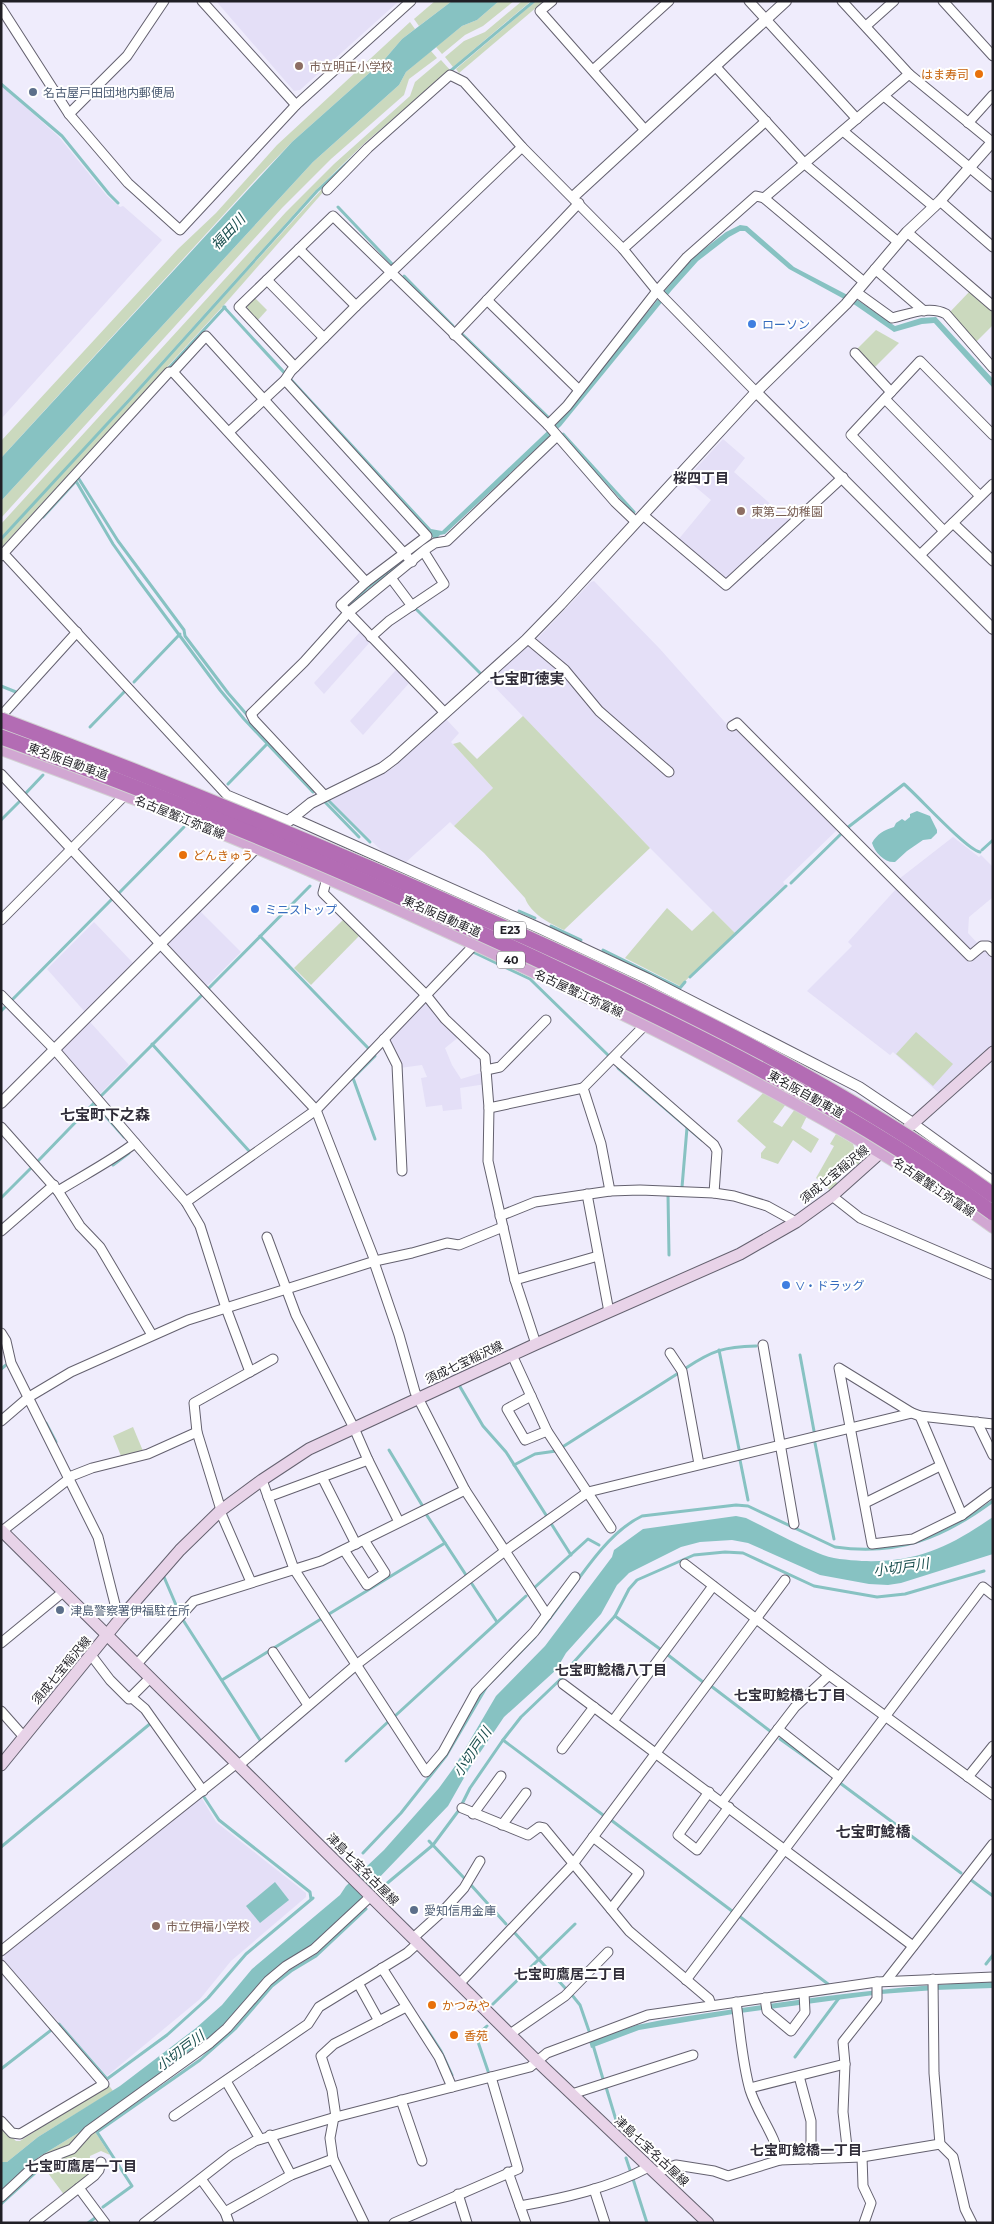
<svg xmlns="http://www.w3.org/2000/svg" width="994" height="2224" font-family="Montserrat,'Noto Sans JP',sans-serif">
<rect width="100%" height="100%" fill="#efecfc"/>
<g fill="#e4dff7">
<path d="M216,1H399L300,90L294,91Z"/>
<path d="M1,85L59,137L107,196L120,207L123,206L162,240L1,419Z"/>
<path d="M723,439L745,458L734,472L791,522L726,581L678,540L711,500L686,479Z"/>
<path d="M594,581L660,649L731,729L736,726L836,827V831L783,882L785,885L735,933L621,819L489,681L526,646H530L560,671L597,713L668,776L673,771L603,708L561,662L537,643V639L591,582Z"/>
<path d="M360,632L370,642L324,694L314,683Z"/>
<path d="M396,670L410,682L363,735L350,721Z"/>
<path d="M446,719L459,733L451,742L493,788L454,826L450,822L405,863L387,856L329,799L393,768Z"/>
<path d="M953,837L979,857L981,855L993,867V897L969,917L968,933L979,945L973,949H968L899,879Z"/>
<path d="M897,888L970,963L984,950L993,959V1045L940,1094L893,1052L890,1055L807,991L852,946L848,942Z"/>
<path d="M200,911L241,952L207,986L168,944Z"/>
<path d="M94,922L133,963L85,1012L47,969Z"/>
<path d="M423,1003H427L460,1036L445,1048L452,1065L461,1079L484,1072L486,1084L460,1088L462,1109L443,1111L442,1105L426,1107L421,1078L427,1077L422,1065L400,1068L396,1051L389,1040Z"/>
<path d="M90,1022L129,1065L99,1095L61,1051Z"/>
<path d="M201,1797L216,1822L306,1893V1897L231,1961L200,1999L107,2076L2,1959L5,1957L3,1955Z"/>
</g>
<g fill="#cbd9be">
<path d="M435,1H452L419,26L414,19Z"/>
<path d="M499,1H514L483,26L465,35L442,54L436,47L462,26L477,20Z"/>
<path d="M522,1H531L453,67L445,57L464,41L485,32Z"/>
<path d="M536,1H544L459,73L456,69Z"/>
<path d="M410,22L415,29L402,39L384,60L292,142L259,176L1,458V441L178,249L216,213L277,145Z"/>
<path d="M431,51L437,58L409,79L404,95L331,159L282,208L1,518V501L313,162L399,85L406,72Z"/>
<path d="M441,60L450,70L367,141L315,191L67,467L1,537V524L286,212L334,164L410,96L415,82Z"/>
<path d="M323,188L325,190L224,305L1,548V540Z"/>
<path d="M970,291L993,312V325L975,343L949,313Z"/>
<path d="M255,298L267,310L257,321L248,313L247,305Z"/>
<path d="M876,330L899,343L875,367L857,349Z"/>
<path d="M523,716L650,848L564,930C549,923 531,914 525,898L484,853L454,826L493,788L453,744L460,742L477,759Z"/>
<path d="M667,908L692,931L713,911L735,933L680,986L625,958Z"/>
<path d="M344,919L360,935L311,985L294,968Z"/>
<path d="M916,1032L953,1064L933,1086L896,1054Z"/>
<path d="M764,1092L786,1104L773,1122L782,1127L795,1109L807,1116L801,1128L819,1139L811,1153L793,1140L778,1164L761,1158V1153L766,1147L737,1121Z"/>
<path d="M836,1134L853,1144L860,1166L847,1156L830,1176L838,1184L830,1190L816,1178L834,1146L830,1144Z"/>
<path d="M133,1427L143,1451L121,1456L113,1436Z"/>
<path d="M108,2084L113,2091L38,2137L7,2162H1V2126L16,2141H20Z"/>
<path d="M91,2125L110,2155L101,2151L90,2156L89,2173L65,2196L45,2169L51,2165L39,2157Z"/>
</g>
<g fill="#87c2c2">
<path d="M452,1H499L477,20L462,26L406,72L399,85L313,162L1,501V458L292,142L384,60L402,39Z"/>
<path d="M740,225L747,226L794,267L859,301L895,326L921,318L936,317L993,379V388L934,323L922,324L894,332L855,305L789,269L745,231H740L729,237L698,261L672,290L561,426L445,534L440,535L435,540L222,307L224,305L431,529L442,531L557,422L691,259L726,232Z"/>
<path d="M917,811L930,816L937,830V833L931,839L923,840L907,851L895,862C885,863 875,853 872,843C877,834 884,830 894,827L896,823L902,819L905,821L910,817V814Z"/>
<path d="M736,1516L746,1518C769,1529 793,1543 818,1553C831,1559 848,1560 862,1561C917,1563 949,1547 993,1517V1554L901,1583L888,1585L869,1584L820,1575L748,1543L732,1540L700,1542L681,1547L629,1573L617,1585L601,1614L566,1653L556,1670L504,1717L469,1769L448,1806L375,1882L363,1900L356,1904L314,1945L285,1962L263,1980L231,2018L209,2039L91,2125L39,2157L1,2190V2162H7L38,2137L120,2086L196,2028L222,2005L252,1969L340,1895L346,1886L384,1850L439,1788L455,1766L496,1696L545,1646L612,1557L614,1550L643,1529Z"/>
<path d="M275,1882L289,1900L260,1923L246,1906Z"/>
<path d="M993,1982V1988L935,1990L881,1994L733,2014L639,2030L591,2048L589,2041L637,2025L662,2020C771,2004 881,1985 993,1982Z"/>
</g>
<g fill="none" stroke-linecap="round" stroke-linejoin="round">
<g stroke="#87c2c2" stroke-width="3">
<path d="M448,73L534,1"/>
<path d="M1,84L62,136L109,194L118,203"/>
<path d="M338,207L393,265"/>
<path d="M404,276L453,326"/>
<path d="M462,334L548,417"/>
<path d="M167,370L225,307"/>
<path d="M563,434L634,512"/>
<path d="M79,479L118,541L184,630L185,636L228,693L248,716"/>
<path d="M43,517L76,481L113,544L137,578L220,690L244,719L313,792"/>
<path d="M1,539L131,398L317,191L387,126"/>
<path d="M414,552L428,542"/>
<path d="M350,606L367,588L402,562"/>
<path d="M417,610L480,673"/>
<path d="M134,682L180,634"/>
<path d="M1,686L16,692"/>
<path d="M90,727L125,691"/>
<path d="M228,784L267,744"/>
<path d="M25,794L43,775"/>
<path d="M328,800L370,842"/>
<path d="M325,802L359,837"/>
<path d="M1,820L22,799"/>
<path d="M847,828L904,784C919,797 967,850 980,852"/>
<path d="M982,850L993,840"/>
<path d="M791,883L843,832"/>
<path d="M119,893L184,827"/>
<path d="M519,911L535,918"/>
<path d="M551,926L581,940"/>
<path d="M260,936L369,1049"/>
<path d="M603,950L680,988L685,982"/>
<path d="M473,952L530,979L610,1057"/>
<path d="M690,977L786,886"/>
<path d="M208,989L310,886"/>
<path d="M11,1001L114,897"/>
<path d="M1,1011L5,1007"/>
<path d="M152,1044L250,1152"/>
<path d="M375,1056L353,1078L375,1139"/>
<path d="M618,1068L702,1140"/>
<path d="M101,1096L202,995"/>
<path d="M94,1103L124,1137"/>
<path d="M38,1161L95,1102"/>
<path d="M113,1165L129,1153"/>
<path d="M682,1187L687,1128"/>
<path d="M668,1195L669,1255"/>
<path d="M1,1198L33,1166"/>
<path d="M719,1350L739,1449"/>
<path d="M800,1355L814,1431"/>
<path d="M686,1368C713,1350 724,1347 756,1346"/>
<path d="M1,1369L6,1365"/>
<path d="M459,1385L483,1426L506,1452L546,1515"/>
<path d="M46,1423L56,1442"/>
<path d="M815,1443L834,1539"/>
<path d="M564,1446L677,1374"/>
<path d="M389,1450L422,1505"/>
<path d="M740,1460L748,1500"/>
<path d="M514,1465L535,1454L556,1451"/>
<path d="M426,1514L466,1575"/>
<path d="M552,1525L571,1555"/>
<path d="M164,1577L179,1612"/>
<path d="M472,1584L497,1622"/>
<path d="M534,1588L588,1539L599,1545"/>
<path d="M329,1614L445,1543"/>
<path d="M615,1616L660,1649"/>
<path d="M183,1620L260,1740"/>
<path d="M539,1632C570,1596 600,1536 642,1516L736,1505L748,1506L835,1547C898,1556 943,1538 993,1501"/>
<path d="M668,1655L703,1682"/>
<path d="M222,1680L321,1619"/>
<path d="M711,1686L770,1731"/>
<path d="M395,1716L526,1596"/>
<path d="M780,1739L829,1774"/>
<path d="M503,1740L603,1815"/>
<path d="M346,1761L389,1721"/>
<path d="M840,1783L961,1873"/>
<path d="M204,1797L219,1820L310,1892L311,1899"/>
<path d="M611,1820L732,1911"/>
<path d="M429,1841L465,1879"/>
<path d="M1,1847L151,1723L152,1725"/>
<path d="M363,1853L401,1813L446,1756L487,1686L535,1637"/>
<path d="M971,1880L993,1896"/>
<path d="M385,1885L433,1845L459,1810L470,1788L503,1740L521,1717L567,1673L573,1663L615,1616L629,1589L637,1580L694,1555L725,1552L743,1553L814,1586L877,1597L905,1594L984,1571"/>
<path d="M471,1885L506,1924"/>
<path d="M739,1916L828,1984"/>
<path d="M513,1931L566,1989"/>
<path d="M986,1964L993,1955"/>
<path d="M572,1995L580,2005L589,2031"/>
<path d="M493,2004L575,1924"/>
<path d="M422,2022L441,2051L452,2075"/>
<path d="M487,2026L476,2036L488,2071"/>
<path d="M593,2045L603,2079"/>
<path d="M795,2057L839,1998"/>
<path d="M1,2069L59,2024L107,2079L167,2035L208,1998L246,1954L313,1898"/>
<path d="M606,2087L616,2120"/>
<path d="M626,2158L631,2173"/>
<path d="M633,2179L647,2223"/>
<path d="M1,2204L45,2164"/>
<path d="M103,2207L132,2186L97,2132L200,2060L235,2029L272,1986L291,1971L316,1956L366,1909"/>
<path d="M88,2223L95,2218"/>
</g>
<defs>
<g id="minor">
<path d="M202,1L296,105"/>
<path d="M552,1L540,11L645,130"/>
<path d="M749,1L857,119"/>
<path d="M842,1L909,74L992,142"/>
<path d="M943,1L993,56"/>
<path d="M1,8L69,114L128,183L180,230L296,105L411,1"/>
<path d="M866,26L894,1"/>
<path d="M715,66L805,164L898,242"/>
<path d="M593,70L669,1"/>
<path d="M884,96L993,187"/>
<path d="M69,114L127,56L164,1"/>
<path d="M968,123L993,95"/>
<path d="M843,131L934,207"/>
<path d="M327,190L368,148L450,75L464,82L522,147L623,249L657,291L756,392"/>
<path d="M764,198L909,74"/>
<path d="M940,201L993,247"/>
<path d="M907,232L993,306"/>
<path d="M299,249L356,306"/>
<path d="M623,249L766,121"/>
<path d="M875,269L924,311"/>
<path d="M267,280L324,338"/>
<path d="M856,292L892,318C909,314 930,305 946,314L993,368"/>
<path d="M487,300L579,390"/>
<path d="M454,335L579,203"/>
<path d="M855,353L891,392"/>
<path d="M295,367L239,307L333,216L548,425L615,502L636,522"/>
<path d="M285,380L427,536L366,582L341,605L445,713"/>
<path d="M885,399L980,496"/>
<path d="M548,425L567,406L657,291L687,257L756,196L764,198L864,282"/>
<path d="M229,432L285,380L291,371L356,306L522,147"/>
<path d="M643,515L726,585L843,477"/>
<path d="M953,523L993,561"/>
<path d="M944,531L851,435L920,361L993,435"/>
<path d="M4,554L227,795L289,821"/>
<path d="M920,555L993,484"/>
<path d="M1,556L169,372H173"/>
<path d="M391,578L412,606"/>
<path d="M366,582L173,372L206,336L412,562"/>
<path d="M371,637L389,621L444,584L424,552"/>
<path d="M528,639L565,670L599,711L669,772"/>
<path d="M1,716L77,632"/>
<path d="M732,726L737,723L970,956L982,946H988L993,952"/>
<path d="M1,774L316,1110L375,1261"/>
<path d="M325,796L254,720L251,714L304,662L348,613L426,549L435,543L447,541L557,436"/>
<path d="M327,878L323,893L426,995L445,1019L485,1057L489,1108L488,1161L515,1280L536,1344"/>
<path d="M1,920L125,795"/>
<path d="M1,995L55,1050L186,1202L200,1226L226,1308L250,1372"/>
<path d="M384,1039L397,1065L402,1171"/>
<path d="M614,1058L714,1145L717,1151L714,1193"/>
<path d="M486,1070L500,1067L546,1020"/>
<path d="M489,1108L583,1088"/>
<path d="M914,1124L993,1181"/>
<path d="M1,1127L58,1191C84,1175 111,1161 135,1143"/>
<path d="M58,1191L80,1226L100,1247L152,1335"/>
<path d="M610,1191L601,1144L583,1088L646,1024"/>
<path d="M587,1194L609,1312"/>
<path d="M832,1196L860,1218L993,1275"/>
<path d="M186,1202L316,1110L476,943"/>
<path d="M500,1216L535,1202L610,1191L640,1190L714,1193L734,1196L767,1206L796,1222"/>
<path d="M1,1231L54,1185"/>
<path d="M267,1237L296,1315L354,1428L368,1460L399,1522"/>
<path d="M374,1262L399,1335L415,1392L465,1490L547,1615"/>
<path d="M515,1280L598,1256"/>
<path d="M1,1333L6,1341L11,1363L98,1537L119,1620"/>
<path d="M763,1345L794,1524"/>
<path d="M670,1353L682,1371L699,1464"/>
<path d="M512,1355L547,1431L611,1528"/>
<path d="M531,1396L507,1409L525,1440L547,1431"/>
<path d="M912,1413L839,1368L872,1544L913,1539L962,1515L993,1492"/>
<path d="M920,1416L962,1515"/>
<path d="M1,1421L29,1397L71,1372L188,1320L375,1261L412,1253L447,1243L459,1245L503,1227"/>
<path d="M977,1422L993,1455"/>
<path d="M69,1477L92,1468L148,1454L197,1432"/>
<path d="M322,1477L356,1544"/>
<path d="M262,1480L294,1569L426,1772L443,1752L476,1692L534,1632L575,1577"/>
<path d="M268,1497L368,1460"/>
<path d="M865,1503L940,1466"/>
<path d="M221,1510L197,1432L194,1403L273,1359"/>
<path d="M220,1511L251,1582"/>
<path d="M1,1532L70,1478"/>
<path d="M344,1550L367,1585L385,1573L364,1540"/>
<path d="M685,1564L829,1675L993,1795"/>
<path d="M1,1643L63,1592"/>
<path d="M273,1652L308,1705"/>
<path d="M91,1655L110,1680L129,1699L150,1678"/>
<path d="M136,1665L194,1601L321,1561L465,1490"/>
<path d="M563,1684L913,1946"/>
<path d="M131,1697L145,1709L203,1791"/>
<path d="M1,1711L24,1737"/>
<path d="M613,1721L713,1586"/>
<path d="M778,1729L839,1777"/>
<path d="M562,1749L594,1707"/>
<path d="M239,1765L356,1665L505,1551L588,1492L912,1413L920,1416L993,1424"/>
<path d="M968,1777L993,1746"/>
<path d="M709,1792L678,1835L697,1850L729,1807"/>
<path d="M722,1802L795,1707L829,1675"/>
<path d="M462,1808L528,1835L539,1827L544,1828L629,1931L709,1999L711,2005"/>
<path d="M473,1814L501,1776"/>
<path d="M502,1825L526,1793"/>
<path d="M593,1837L639,1873L611,1909"/>
<path d="M413,1938L444,1910L464,1888L480,1861"/>
<path d="M1,1951L237,1763"/>
<path d="M1,1965L104,2084L20,2134L12,2133L1,2121"/>
<path d="M382,1968L439,2057L452,2087"/>
<path d="M933,1979L934,2073L940,2144L953,2157L965,2209L972,2223"/>
<path d="M686,1980L983,1587L993,1595"/>
<path d="M886,1981L993,1844"/>
<path d="M358,1983L379,2021"/>
<path d="M459,1984L573,1864L785,1580"/>
<path d="M765,1998L767,2011L791,2031L805,2012L804,1993"/>
<path d="M736,2002C740,2030 742,2062 750,2090C758,2115 775,2134 780,2160"/>
<path d="M510,2034L565,1996L608,1952"/>
<path d="M799,2076L811,2121V2159"/>
<path d="M226,2081L260,2139"/>
<path d="M750,2088L845,2064"/>
<path d="M572,2094L693,2055"/>
<path d="M401,2100L422,2161"/>
<path d="M174,2116L308,2024L319,2007L407,1953L418,1943"/>
<path d="M334,2117L330,2138L333,2159L364,2223"/>
<path d="M336,2117L332,2090L321,2056L334,2044L406,2007"/>
<path d="M270,2135L291,2175"/>
<path d="M848,2156L843,2112L845,2064L843,2042L877,1999V1982"/>
<path d="M862,2157L863,2186L871,2203L864,2223"/>
<path d="M508,2172L526,2223"/>
<path d="M655,2173L676,2165L714,2171L728,2176L780,2160L862,2157L940,2144"/>
<path d="M201,2179L225,2212L229,2223"/>
<path d="M79,2188L105,2223"/>
<path d="M594,2189L605,2223"/>
<path d="M458,2194L467,2223"/>
<path d="M1,2197L31,2169L46,2159L72,2149L88,2131L210,2043L227,2028L268,1981L286,1966L314,1949L371,1896"/>
<path d="M520,2206C565,2198 609,2188 649,2167"/>
<path d="M225,2212L291,2175L333,2159"/>
<path d="M34,2223L94,2176L99,2170L101,2162"/>
<path d="M144,2223L231,2155L255,2141L336,2117L530,2067L547,2053L648,2015L877,1982L993,1977"/>
<path d="M394,2223L518,2169L491,2077"/>
</g>
<g id="tertiary">
<path d="M573,197L786,1"/>
<path d="M756,392L993,629"/>
<path d="M292,818L539,928L648,979L859,1087L914,1124"/>
<path d="M275,832L311,803L382,768L394,759L526,640L560,605L756,392L846,304L907,232L940,201L993,141"/>
<path d="M1,1103L260,844"/>
</g>
<g id="secondary">
<path d="M1,1530L537,2061L708,2223"/>
<path d="M1,1765L119,1620L180,1550L220,1511L262,1480L309,1449L536,1344L740,1254L796,1222L832,1196L993,1052"/>
</g>
<path id="primary" d="M1,749C88,781 175,813 260,849C369,895 476,944 583,995C666,1034 745,1075 825,1120C883,1153 939,1187 993,1227"/>
</defs>
<use href="#minor" stroke="#64616f" stroke-width="11"/>
<use href="#tertiary" stroke="#64616f" stroke-width="12"/>
<use href="#secondary" stroke="#64616f" stroke-width="13"/>
<use href="#primary" stroke="#d2d2d3" stroke-width="14"/>
<use href="#minor" stroke="#fff" stroke-width="9"/>
<use href="#tertiary" stroke="#fff" stroke-width="10"/>
<use href="#secondary" stroke="#e8d3e8" stroke-width="11"/>
<use href="#primary" stroke="#d1a7d2" stroke-width="12"/>
<defs>
<g id="motorway-bridge">
<path d="M1,720C178,786 351,858 523,936C686,1010 847,1089 993,1195"/>
<path d="M1,737C192,806 380,885 564,972C713,1042 859,1115 993,1213"/>
</g>
</defs>
<use href="#motorway-bridge" stroke="#d2d2d3" stroke-width="17" stroke-linecap="butt"/>
<use href="#motorway-bridge" stroke="#b36cb4" stroke-width="15"/>
</g>
<g fill="#8d6e63" stroke="#fff" stroke-width="2">
<circle cx="299" cy="66" r="5"/>
<circle cx="741" cy="511" r="5"/>
<circle cx="156" cy="1926" r="5"/>
</g>
<g fill="#e8710a" stroke="#fff" stroke-width="2">
<circle cx="979" cy="74" r="5"/>
<circle cx="183" cy="855" r="5"/>
<circle cx="432" cy="2005" r="5"/>
<circle cx="454" cy="2035" r="5"/>
</g>
<g fill="#5c6f8a" stroke="#fff" stroke-width="2">
<circle cx="33" cy="92" r="5"/>
<circle cx="60" cy="1610" r="5"/>
<circle cx="414" cy="1910" r="5"/>
</g>
<g fill="#3f7fe0" stroke="#fff" stroke-width="2">
<circle cx="752" cy="324" r="5"/>
<circle cx="255" cy="909" r="5"/>
<circle cx="786" cy="1285" r="5"/>
</g>
<g text-anchor="middle" dominant-baseline="central" stroke-width="4" stroke-linejoin="round" paint-order="stroke">
<g fill="#fff" stroke="#636266" stroke-width="1">
<rect x="494" y="921.5" width="32" height="17" rx="4"/>
<rect x="497" y="951.5" width="28" height="17" rx="4"/>
</g>
<g font-size="11" font-weight="bold" fill="#201f25">
<text x="510" y="930">E23</text>
<text x="511" y="960">40</text>
</g>
<g font-size="12" fill="#785e54" stroke="#fff" text-anchor="start">
<text x="309" y="66">市立明正小学校</text>
<text x="751" y="511">東第二幼稚園</text>
<text x="166" y="1926">市立伊福小学校</text>
</g>
<g font-size="12" fill="#c56008" stroke="#fff" text-anchor="start">
<text x="969" y="74" text-anchor="end">はま寿司</text>
<text x="193" y="855">どんきゅう</text>
<text x="442" y="2005">かつみや</text>
<text x="464" y="2035">香苑</text>
</g>
<g font-size="12" fill="#4e5e75" stroke="#fff" text-anchor="start">
<text x="43" y="92">名古屋戸田団地内郵便局</text>
<text x="70" y="1610">津島警察署伊福駐在所</text>
<text x="424" y="1910">愛知信用金庫</text>
</g>
<g font-size="12" fill="#366cbe" stroke="#fff" text-anchor="start">
<text x="762" y="324">ローソン</text>
<text x="265" y="909">ミニストップ</text>
<text x="796" y="1285">V・ドラッグ</text>
</g>
<g font-size="12" fill="#201f25" stroke="#fff">
<text transform="translate(68 761) rotate(20)">東名阪自動車道</text>
<text transform="translate(180 817) rotate(22)">名古屋蟹江弥富線</text>
<text transform="translate(442 916) rotate(24)">東名阪自動車道</text>
<text transform="translate(579 993) rotate(25)">名古屋蟹江弥富線</text>
<text transform="translate(806 1094) rotate(29)">東名阪自動車道</text>
<text transform="translate(834 1174) rotate(-39)">須成七宝稲沢線</text>
<text transform="translate(934 1187) rotate(34)">名古屋蟹江弥富線</text>
<text transform="translate(464 1362) rotate(-25)">須成七宝稲沢線</text>
<text transform="translate(61 1670) rotate(-50)">須成七宝稲沢線</text>
<text transform="translate(363 1869) rotate(45)">津島七宝名古屋線</text>
<text transform="translate(652 2151) rotate(43)">津島七宝名古屋線</text>
</g>
<g font-size="14" font-style="italic" fill="#1b4f4f" stroke="#fff">
<text transform="translate(228 232) rotate(-47)">福田川</text>
<text transform="translate(901 1567) rotate(-8)">小切戸川</text>
<text transform="translate(472 1752) rotate(-56)">小切戸川</text>
<text transform="translate(180 2051) rotate(-37)">小切戸川</text>
</g>
<g font-size="14" font-weight="bold" fill="#302d39" stroke="#fff">
<text x="701" y="478">桜四丁目</text>
<text x="611" y="1670">七宝町鯰橋八丁目</text>
<text x="790" y="1695">七宝町鯰橋七丁目</text>
<text x="570" y="1974">七宝町鷹居二丁目</text>
<text x="806" y="2150">七宝町鯰橋一丁目</text>
<text x="81" y="2166">七宝町鷹居一丁目</text>
</g>
<g font-size="15" font-weight="bold" fill="#302d39" stroke="#fff">
<text x="527" y="678">七宝町徳実</text>
<text x="105" y="1114">七宝町下之森</text>
<text x="873" y="1831">七宝町鯰橋</text>
</g>
</g>
<rect width="994" height="2224" fill="none" stroke="#201f25" stroke-width="5"/>
</svg>
